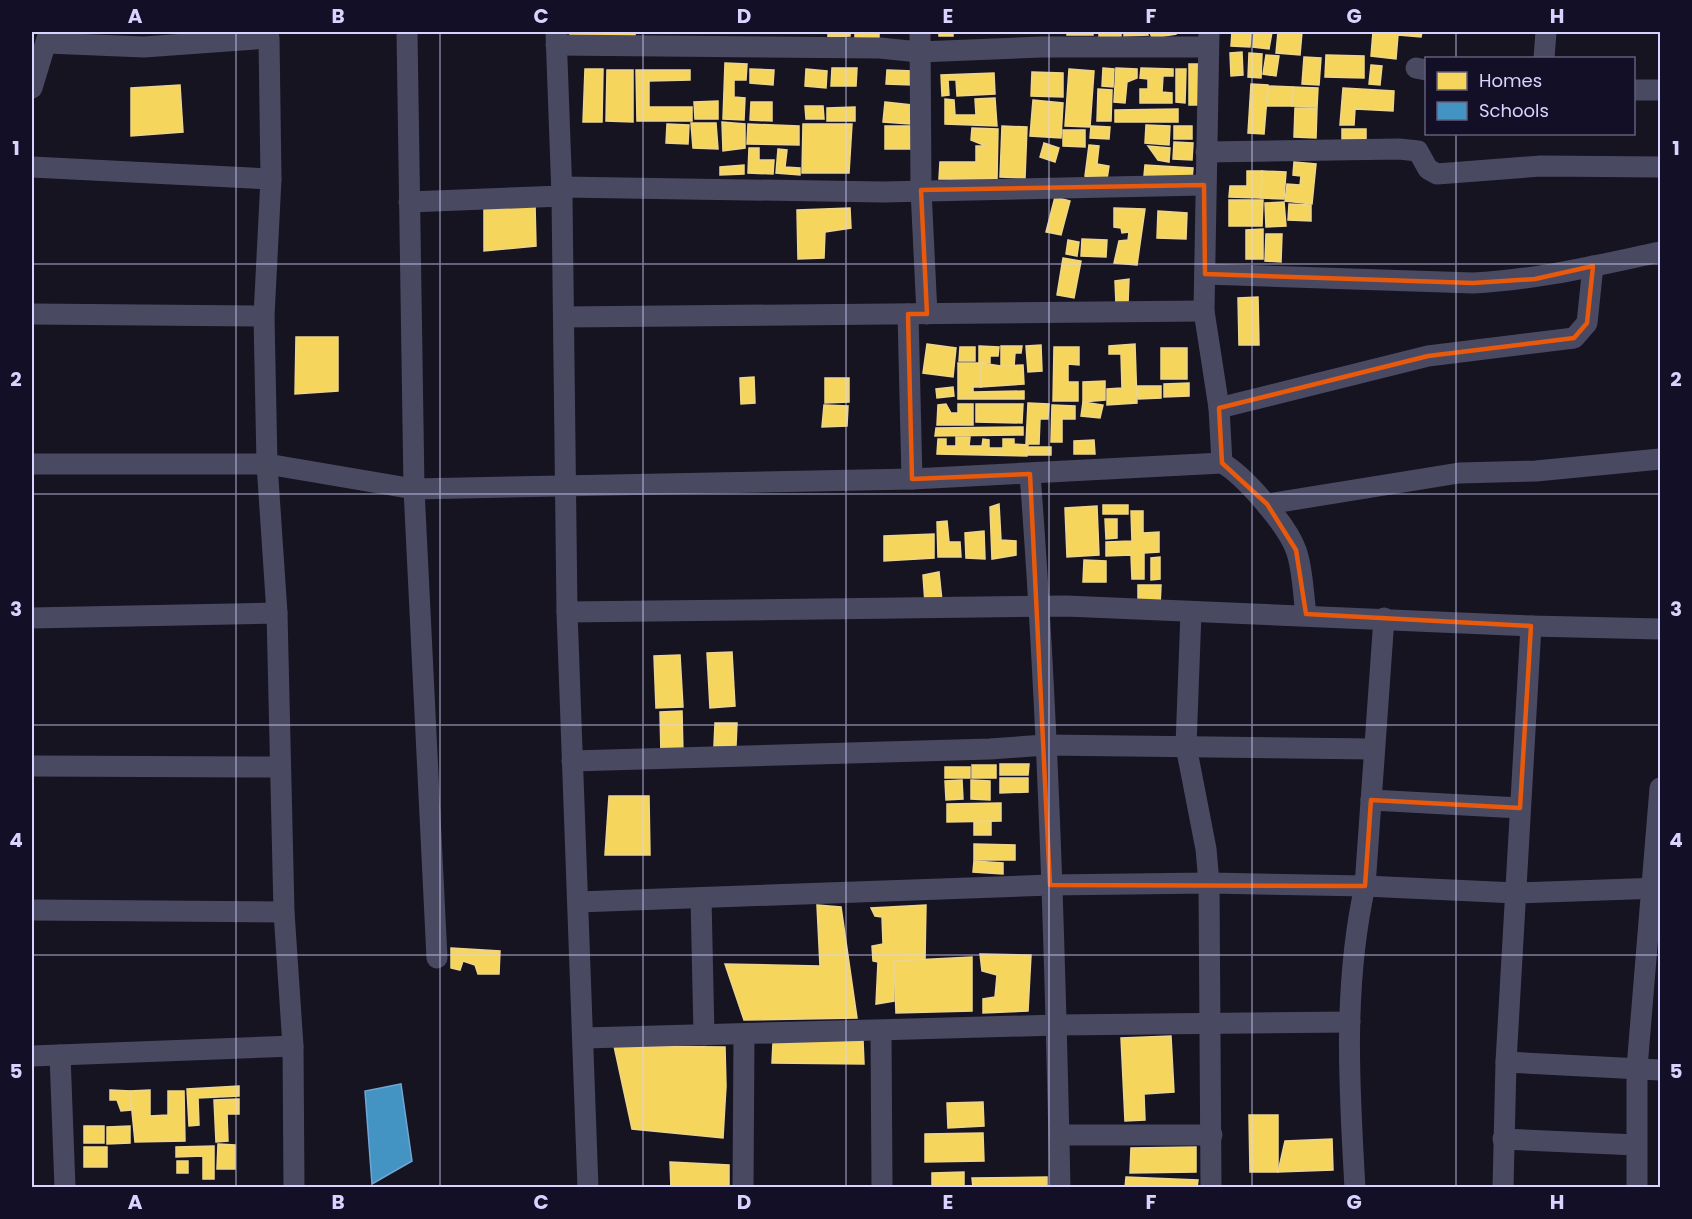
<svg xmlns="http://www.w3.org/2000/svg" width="1692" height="1219" font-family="Poppins,sans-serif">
<rect width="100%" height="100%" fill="#161421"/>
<g fill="#f6d55c" stroke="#edd58d" stroke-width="1.5">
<path d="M570,32H635V36L570,37Z"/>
<path d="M828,32H850V36L828,37Z"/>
<rect x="855" y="32" width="24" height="6"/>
<rect x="939" y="32" width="14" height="4"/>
<rect x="1067" y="32" width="26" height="3"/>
<path d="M1099,32H1121V36L1099,38Z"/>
<path d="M1124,32H1147L1148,35L1124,36Z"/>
<path d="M1150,32H1176V34L1152,38Z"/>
<path d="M1232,32H1251L1250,47L1231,46Z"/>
<path d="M1254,32H1272L1269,49L1253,47Z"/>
<path d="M1278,32H1302L1300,55L1276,53Z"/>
<path d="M1373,32H1422L1421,37L1398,35L1396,59L1371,56Z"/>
<path d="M1242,52L1243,75L1231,76L1230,53Z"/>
<path d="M1249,53L1262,54L1261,78L1248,77Z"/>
<path d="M1266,55L1279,56L1276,76L1263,74Z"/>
<path d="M1326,55L1364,56V78L1325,77Z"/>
<path d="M1304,57L1321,58L1319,85L1302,84Z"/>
<path d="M725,63L747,64L746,80H734V97L745,98L744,120L723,119Z"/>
<rect x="1189" y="64" width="11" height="41"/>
<path d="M1371,65L1382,66L1380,85L1369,84Z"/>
<path d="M832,68H857L856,86H831Z"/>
<path d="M1103,68L1114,69L1113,87L1102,86Z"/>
<path d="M1116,68L1137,69V78L1127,82L1125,103L1114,102Z"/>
<path d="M1141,68L1173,69V76H1163L1162,92L1172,93V103H1140V89H1148V79L1140,78Z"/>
<path d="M585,69H603L602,122H583Z"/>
<path d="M750,69L774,70L773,85L750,83Z"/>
<path d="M806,69L827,71L826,88L805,86Z"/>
<path d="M1069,69L1094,71L1090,127L1065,126Z"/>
<path d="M1176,69H1186L1185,103L1176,102Z"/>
<path d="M607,70H633V122L606,121Z"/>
<path d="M636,70H690V80L649,81V107H692V121H637Z"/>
<path d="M887,70L913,71L912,85L886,84Z"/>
<path d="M1032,72L1063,73V97L1031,96Z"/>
<path d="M994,73L995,94L957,96L956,80H948L949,95L942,96L941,75Z"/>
<path d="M1251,84L1268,85L1264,134L1248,133Z"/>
<path d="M180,85L183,132L131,136V88Z"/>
<path d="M1268,86L1293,87L1292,106H1267Z"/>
<path d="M1293,87L1318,88L1317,107L1292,106Z"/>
<path d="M1343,88L1394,91L1393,111L1355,109L1354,125H1340Z"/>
<path d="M1098,89L1112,90L1111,121H1097Z"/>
<path d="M995,98L997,126L945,124V99L954,100L955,115H976L975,99Z"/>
<path d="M1033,100L1063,103L1061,138L1030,136Z"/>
<path d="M718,101V119H695L694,102Z"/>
<path d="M751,102H772V121L750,120Z"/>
<path d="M885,102L912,105L910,124L883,122Z"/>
<path d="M805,106H823L824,119H806Z"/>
<path d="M855,107V121H827V108Z"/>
<path d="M1295,108H1317L1316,138L1294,137Z"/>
<path d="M1178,109V122H1115V110Z"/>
<path d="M722,122L745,124V148L723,151Z"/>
<path d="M691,123H716L718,149L693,148Z"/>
<path d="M667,124L689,125L688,144L666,143Z"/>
<path d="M748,124L799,126V145L747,144Z"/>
<path d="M803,124H852L849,173H802Z"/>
<path d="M1146,125L1170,126L1169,145L1145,143Z"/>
<rect x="885" y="126" width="27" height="23"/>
<path d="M1002,126L1027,127L1025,178L1000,177Z"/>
<path d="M1091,126L1110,127L1109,139L1090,138Z"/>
<rect x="1174" y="126" width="18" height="13"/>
<path d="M972,128L998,129L997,179H939L940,162H976V146H986L971,140Z"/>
<rect x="1342" y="129" width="24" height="10"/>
<path d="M1063,130H1085V147L1063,146Z"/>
<path d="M1174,142L1193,143L1192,160L1173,159Z"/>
<path d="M1044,143L1059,148L1055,162L1040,157Z"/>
<path d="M1089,145L1099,146L1097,164L1109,166L1107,179L1085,176Z"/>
<path d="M1148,146L1170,148L1169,162L1158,160Z"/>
<path d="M749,148H759V160H774L773,174L748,173Z"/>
<path d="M778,149L787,150L785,167L800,168V175L776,173Z"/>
<path d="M1294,162L1316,164L1312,204L1285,201L1287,184L1300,185L1301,176L1293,175Z"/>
<path d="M744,165V174L720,175V167Z"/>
<path d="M1145,165L1193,168L1192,179L1144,176Z"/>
<path d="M1247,171H1262L1261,198L1229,197L1230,186H1247Z"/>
<path d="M1262,171L1286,172L1284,199L1261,198Z"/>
<path d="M1055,197L1070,201L1061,235L1046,232Z"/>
<path d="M1229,200H1263L1262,226H1229Z"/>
<path d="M1284,202L1286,226L1266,227L1265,203Z"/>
<path d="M535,204L536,246L484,251V206Z"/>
<path d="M1289,204L1311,205V221L1288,220Z"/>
<path d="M850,208L851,228L825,232L824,258L798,259L797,210Z"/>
<path d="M1114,208L1145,209L1137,265L1114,263L1119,241L1128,240L1129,232L1122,233L1121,228L1114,227Z"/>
<path d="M1158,211L1187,213L1186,239L1157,238Z"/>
<path d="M1263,229V259H1246V230Z"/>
<path d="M1266,234H1282L1281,262L1265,261Z"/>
<path d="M1082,239L1107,240L1106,257L1081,256Z"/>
<path d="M1068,240L1079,242L1077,256L1066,254Z"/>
<path d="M1063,258L1081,261L1074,298L1057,295Z"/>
<path d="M1129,279L1128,303L1116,304L1115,281Z"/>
<path d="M1258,297L1259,345H1239L1238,298Z"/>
<path d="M296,337H338V391L295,394Z"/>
<path d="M927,344L956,348L953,377L923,373Z"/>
<path d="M1135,344L1137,403L1107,405V389L1122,388L1121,354H1109V346Z"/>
<path d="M1041,345L1042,371L1028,372L1026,346Z"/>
<path d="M979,346L999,347L998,356H990V363H979Z"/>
<path d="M1001,346H1022L1021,353H1015L1014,367L1001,366Z"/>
<path d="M960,347H975V361H959Z"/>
<path d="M1054,347H1079V365L1068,364V382H1078V401H1053Z"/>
<rect x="1161" y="348" width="26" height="31"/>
<path d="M958,363H981V387H973V392L1024,391V399H958Z"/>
<path d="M981,363L1001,366L1023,365L1024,384L981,387Z"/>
<path d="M754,377L755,403L741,404L740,378Z"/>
<path d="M825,378H849V402L825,403Z"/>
<path d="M1105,381V400L1083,402V382Z"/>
<path d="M1189,383V396L1164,397V384Z"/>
<path d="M1137,386H1161V398L1138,399Z"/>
<path d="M953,387L954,396L937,398L936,389Z"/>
<path d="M1083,402L1103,405L1100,418L1081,416Z"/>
<path d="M1028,403L1049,404L1048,419H1040L1039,444H1026Z"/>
<path d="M946,404L951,413H958V404H973V425H937L938,405Z"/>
<path d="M976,404H1023L1022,423L976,422Z"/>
<path d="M824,405L848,406L847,426L822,427Z"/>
<path d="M1052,405L1075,406V419H1062V442H1051Z"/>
<path d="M1023,427V435L935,436L936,428Z"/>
<path d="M956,437H970L969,446H982L983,439L989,440V448H1003V439H1014V444L1028,445L1027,456L937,454L938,439H946V446H956Z"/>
<path d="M1094,440L1095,454H1074V441Z"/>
<rect x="1028" y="447" width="23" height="8"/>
<path d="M999,504L1001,540L1016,541V555L992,559L990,507Z"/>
<rect x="1103" y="505" width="25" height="9"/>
<path d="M1097,506L1099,555L1067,557L1065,508Z"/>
<path d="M1131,511H1143V533L1159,532V552L1144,553V579H1132L1131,555L1106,556V542L1132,541Z"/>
<path d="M1105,519H1117V538L1106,539Z"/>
<path d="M947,521L949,542H960L961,557H938L937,522Z"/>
<path d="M984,531L985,559L966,558L965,533Z"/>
<path d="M934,534V558L884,561V536Z"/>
<path d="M1160,557V579L1151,580V558Z"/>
<path d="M1084,560L1106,561V582H1083Z"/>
<path d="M939,572L942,601L925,603L923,575Z"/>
<path d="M1138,585H1161L1160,606H1138Z"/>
<path d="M732,652L735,706L710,708L707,653Z"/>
<path d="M680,655L683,707L656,708L654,656Z"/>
<path d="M682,711L683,753L661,754L660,712Z"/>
<path d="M715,723H737L736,746H714Z"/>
<path d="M1000,764H1029L1028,775H1000Z"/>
<rect x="972" y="765" width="24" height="13"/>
<rect x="945" y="767" width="25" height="11"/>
<path d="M1000,778H1028V792L1000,793Z"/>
<path d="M962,780L963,799L946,800L945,781Z"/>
<path d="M971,780L990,781V800L971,799Z"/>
<path d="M609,796H649L650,855H605Z"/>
<path d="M1001,803V821L947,822V804Z"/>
<path d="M991,821V835H974V822Z"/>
<path d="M974,844L1015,845V860H974Z"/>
<path d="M974,861L1003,863V874L973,872Z"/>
<path d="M817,905L841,907L857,1018L744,1020L725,964L820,966Z"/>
<path d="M926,905L925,960L894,961V1001L876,1004L878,962L873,961L872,946L883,944L882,917L875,916L871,908Z"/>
<path d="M451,948L500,951L499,974H478L475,965L463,961L460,970L451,968Z"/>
<path d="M980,954L1031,955L1028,1011L983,1013V999L995,997L997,975L982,971Z"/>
<path d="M972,957V1011L896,1013L894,961Z"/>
<path d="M1171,1036L1174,1092L1144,1094L1145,1120L1125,1121L1121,1038Z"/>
<path d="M863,1040L864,1064L772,1063L773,1043Z"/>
<path d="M614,1046L725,1047L726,1086L723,1138L632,1129Z"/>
<path d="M239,1086V1096L198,1098L199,1125L189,1126L187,1089Z"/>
<path d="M110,1090L130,1091L131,1110L121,1111L117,1100H110Z"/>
<path d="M150,1090V1116L168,1115V1091H184L185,1141L135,1142L130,1091Z"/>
<path d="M239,1099V1114H227L228,1141L216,1142L214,1100Z"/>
<path d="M983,1102L984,1126L948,1128L947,1103Z"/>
<path d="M1249,1115H1278V1172H1250Z"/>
<rect x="84" y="1126" width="20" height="17"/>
<path d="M130,1126V1143L107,1144V1127Z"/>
<path d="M983,1133L984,1161L925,1162V1134Z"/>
<path d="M1332,1139L1333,1170L1278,1172L1285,1141Z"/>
<path d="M218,1144L235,1145V1169H217Z"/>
<path d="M214,1146V1179H203V1156L176,1157V1147Z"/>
<rect x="84" y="1147" width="23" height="20"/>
<path d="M1196,1147V1172L1130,1173L1131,1148Z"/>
<rect x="177" y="1161" width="11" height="12"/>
<path d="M670,1162L729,1165V1188H671Z"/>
<path d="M964,1172V1188H932V1173Z"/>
<path d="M1047,1177V1188H973L972,1178Z"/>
<path d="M1126,1177L1198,1180L1197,1188H1125Z"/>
</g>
<path fill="#4393c3" stroke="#70a6d5" stroke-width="1.5" d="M401,1084L412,1161L372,1184L365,1091Z"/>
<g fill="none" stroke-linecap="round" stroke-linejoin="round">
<g stroke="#4a4962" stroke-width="21">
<path d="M407,32L414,489L437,958"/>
<path d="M556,32L562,196L567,612L1066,606L1531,626L1660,629"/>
<path d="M920,32L921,190L927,314"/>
<path d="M1209,32L1204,311L1219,408L1222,463"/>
<path d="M556,45L880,48L919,52L1043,47H1208"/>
<path d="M1544,58L1546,32"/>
<path d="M1416,68L1426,70"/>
<path d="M32,88L49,32"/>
<path d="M1634,90H1660"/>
<path d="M1206,152L1399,149L1418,151L1428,169L1437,174L1541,166L1660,167"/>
<path d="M32,167L271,179L269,38L144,47L47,43"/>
<path d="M562,187L883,192L1204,185"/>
<path d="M409,202L562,196"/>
<path d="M1205,274L1473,283C1537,280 1598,265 1660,252"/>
<path d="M32,314L264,316"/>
<path d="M908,314L912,479"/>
<path d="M564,317L1204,311"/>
<path d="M1219,408L1428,356L1574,338L1587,323L1593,266"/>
<path d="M32,464H267L414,489L912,479L1222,463C1244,475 1287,525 1296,550C1303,569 1303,594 1306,614"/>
<path d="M1030,474C1048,711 1055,950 1060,1188"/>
<path d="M1267,504L1459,473L1536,471L1660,459"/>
<path d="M567,612L588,1188"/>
<path d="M1191,612L1186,746L1206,849L1209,883L1211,1188"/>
<path d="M32,618L277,613"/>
<path d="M572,761L990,749L1045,745L1374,749"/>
<path d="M32,766L279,767"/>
<path d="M1371,800L1520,808"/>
<path d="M701,898L704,1035"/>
<path d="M578,902L1050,885L1209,883L1365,886L1516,893L1660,888"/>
<path d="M32,910L284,912"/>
<path d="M881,1032L882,1188"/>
<path d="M585,1038L1057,1025L1350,1022"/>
<path d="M293,1046L294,1188"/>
<path d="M60,1055L65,1188"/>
<path d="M32,1056L293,1046L284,912L277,613L267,464L264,316L271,179"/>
<path d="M1506,1062L1660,1070"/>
<path d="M1059,1135H1212"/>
<path d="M1503,1139L1636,1145"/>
<path d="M743,1188L744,1034"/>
<path d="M1355,1188C1349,1087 1343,985 1365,886L1384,618"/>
<path d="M1503,1188L1506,1062L1531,626"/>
<path d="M1637,1188V1068L1660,788"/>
</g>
</g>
<path fill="none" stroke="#e8590c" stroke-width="4.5" stroke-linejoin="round" d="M1204,185L1205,274L1473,283L1535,279L1593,266L1587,323L1574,338L1428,356L1219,408L1222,463L1267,504L1296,550L1306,614L1531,626L1520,808L1371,800L1365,886L1050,885L1030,474L912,479L908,314H927L921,190Z"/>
<path fill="none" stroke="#d9d4ff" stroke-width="1.5" stroke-opacity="0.55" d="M236,32V1188M440,32V1188M643,32V1188M846,32V1188M1049,32V1188M1252,32V1188M1456,32V58M1456,134V1188M32,264H1660M32,494H1660M32,725H1660M32,955H1660"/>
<rect width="1692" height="1219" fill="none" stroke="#130f26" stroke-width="66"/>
<rect x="1425" y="57" width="210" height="78" fill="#130f26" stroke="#625e7d" stroke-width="1.5"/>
<rect x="1437" y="72" width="30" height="18" fill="#f6d55c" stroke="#625e7d" stroke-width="1.5"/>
<text x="1479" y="87" font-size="18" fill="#d9d4ff">Homes</text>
<rect x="1437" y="102" width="30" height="18" fill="#4393c3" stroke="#625e7d" stroke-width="1.5"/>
<text x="1479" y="117" font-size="18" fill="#d9d4ff">Schools</text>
<rect x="33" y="33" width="1626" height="1153" fill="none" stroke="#d9d4ff" stroke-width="2"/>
<g font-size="20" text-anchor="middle" font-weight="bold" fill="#d9d4ff">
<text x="135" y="23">A</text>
<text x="338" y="23">B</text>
<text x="541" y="23">C</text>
<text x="744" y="23">D</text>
<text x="948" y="23">E</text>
<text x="1151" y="23">F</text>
<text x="1354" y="23">G</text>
<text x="1557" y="23">H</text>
<text x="16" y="155">1</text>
<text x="1676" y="155">1</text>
<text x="16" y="386">2</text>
<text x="1676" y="386">2</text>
<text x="16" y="616">3</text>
<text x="1676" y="616">3</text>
<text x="16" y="847">4</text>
<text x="1676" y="847">4</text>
<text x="16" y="1078">5</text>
<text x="1676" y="1078">5</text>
<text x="135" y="1209">A</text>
<text x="338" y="1209">B</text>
<text x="541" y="1209">C</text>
<text x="744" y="1209">D</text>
<text x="948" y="1209">E</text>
<text x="1151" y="1209">F</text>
<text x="1354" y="1209">G</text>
<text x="1557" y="1209">H</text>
</g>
</svg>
